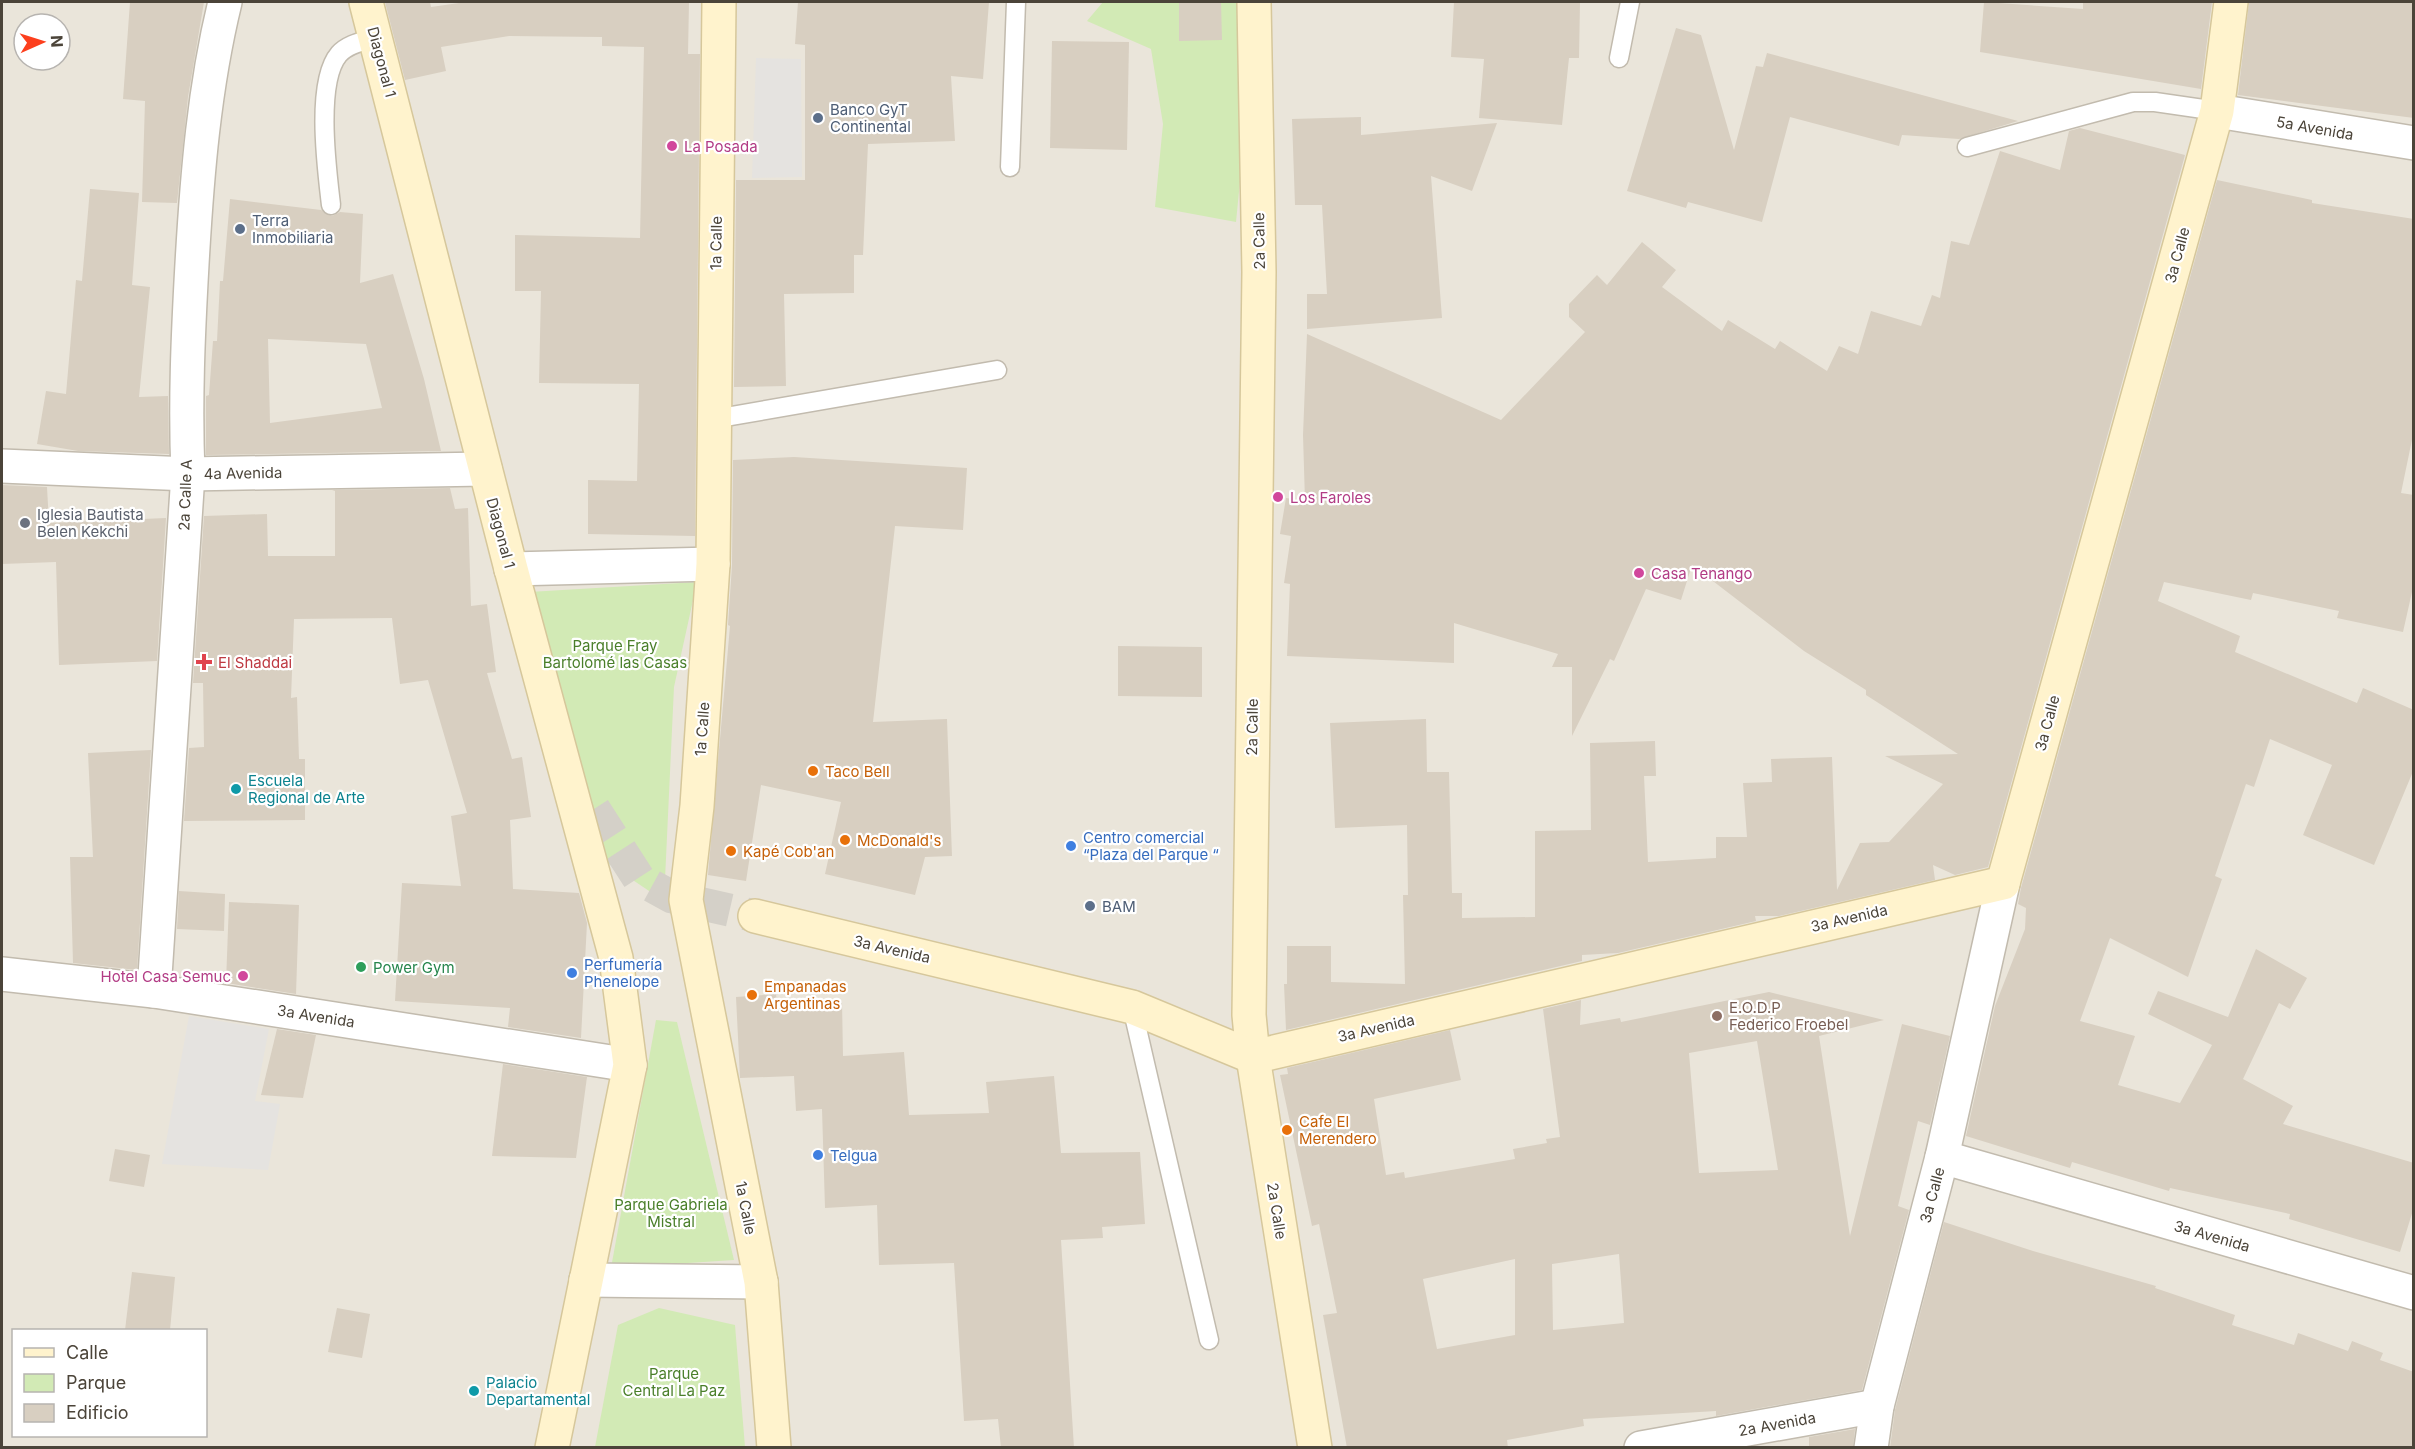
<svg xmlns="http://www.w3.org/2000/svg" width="2415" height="1449" font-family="Inter,sans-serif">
<rect width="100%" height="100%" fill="#f6f3ec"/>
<path fill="#eae5da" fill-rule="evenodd" d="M2,2H2413V1447H2ZM24,24H60V60H24ZM14,1330H206V1436H14Z"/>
<g fill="#d2eab5">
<path d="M1103,2H1239L1243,151L1236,222L1155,207L1163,124L1151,49L1087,21Z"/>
<path d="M697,582L674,687L664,901L606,862L529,592Z"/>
<path d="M656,1020L677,1022L734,1260L611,1268Z"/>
<path d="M659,1308L735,1325L745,1447H595L618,1325Z"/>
</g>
<g fill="#e5e3e0">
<path d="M756,58L801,59L802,177L752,178Z"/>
<path d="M189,1016L269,1029L255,1101L280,1104L268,1170L162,1164Z"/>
</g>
<g fill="#d8cfc1" fill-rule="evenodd">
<path d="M130,2H204L188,97L177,203L142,202L145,101L123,99Z"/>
<path d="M385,2H430L431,7L466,2H689L688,54H700L695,536L588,534V480L637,481L639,384L539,383L541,291H515V235L640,238L644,47L602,46V37L509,36L441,47L446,71L405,80Z"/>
<path d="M798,2H989L983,79L951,76L955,141L868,144L863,255H854V293L784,294L786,386L734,387L736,180H805V45L795,44Z"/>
<path d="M1179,2H1221L1222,40L1179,41Z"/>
<path d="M1454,2H1580L1579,58H1569L1562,125L1479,118L1484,59L1451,57Z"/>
<path d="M1984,2L2083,9V2H2212L2201,89L1980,52Z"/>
<path d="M2249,2H2414V118L2238,95Z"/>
<path d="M1676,28L1701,35L1734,150L1756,66L1763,67L1767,53L2018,121L1959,139L1902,135L1899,146L1790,117L1762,222L1688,202L1686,208L1627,191Z"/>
<path d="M1052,41L1129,42L1127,150L1050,148Z"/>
<path d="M1361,117V135L1497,123L1472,191L1431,176L1442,318L1307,329V294H1327L1322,205H1295L1292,119Z"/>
<path d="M2080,128L2185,155L1988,867L1955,875L1933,865L1935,880L1779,916H1755L1756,921L1618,953L1582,955V961L1286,1030L1284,984H1287V946H1331V982L1405,984L1403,895H1408L1407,825L1335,828L1330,723L1426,719L1427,772H1449L1452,893H1462V918L1535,917V831L1591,830L1590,743L1655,741L1656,776H1644L1648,862L1716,858V837H1747L1743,783L1772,782L1771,759L1832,757L1837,890L1860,843L1889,842L1943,784L1885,756L1958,754L1866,695V690L1804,651L1692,565L1681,600L1646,589L1614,661L1610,659L1572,736V667H1552L1558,654L1454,623V663L1287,656L1290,584L1284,583L1291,536L1280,534L1286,498L1305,501L1303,435L1307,334L1501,420L1585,332L1569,317V304L1597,275L1607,285L1642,242L1676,270L1662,287L1722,331L1728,320L1775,349L1780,341L1827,371L1839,346L1858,354L1871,311L1921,326L1932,295L1940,298L1951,241L1969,245L2000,151L2060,170L2069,131Z"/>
<path d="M2217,180L2312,200V203L2414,219V430L2401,493L2414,495V583L2403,632L2337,618L2339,611L2253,593L2251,600L2164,582L2158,601L2240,636L2235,652L2357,703L2363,688L2414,710V769L2374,865L2303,835L2332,765L2270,739L2254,787L2246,784L2215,876L2222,879L2188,977L2110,938L2080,1021L2135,1036L2118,1085L2180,1103L2212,1045L2148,1014L2158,991L2228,1017L2256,949L2307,978L2290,1009L2279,1003L2243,1079L2293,1106L2283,1124L2414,1163V1207L2400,1252L2289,1219L2290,1214L2170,1188L2169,1191L2072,1162L2070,1168L1966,1136L1995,1006L2025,929L2026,908L2018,904L2021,888Z"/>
<path d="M90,189L139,193L132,285L150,287L139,397L168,396L169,454L78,451L37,444L46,391L66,394L76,280L82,281Z"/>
<path d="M230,199L321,210L332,216L340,212L363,214L360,283L393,274L424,379L441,451L206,455V396L209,395L213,341H217L220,281H223ZM268,339L366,344L382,408L270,423Z"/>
<path d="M794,457L967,468L963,530L895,526L873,722L947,719L952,856L925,857L915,895L825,874L841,802L761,785L746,881L708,875L730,626L728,625L732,565L733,460Z"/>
<path d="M2,485L47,487L49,523L166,518L157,661L59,665L56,562L2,564Z"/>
<path d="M450,488L455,509L468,508L471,606L487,604L496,672L487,673L512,759L522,757L531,817L510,820L513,889L579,893L587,923L581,1038L508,1027L510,1008L395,1001L402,883L461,886L451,816L467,813L428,680L400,684L392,618L294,619L291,698L297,697L299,759H305V820L184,821L189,748L204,747L203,683H193L204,516L267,514L268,556H335V491L332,490Z"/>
<path d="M1118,646L1202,647V697L1118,696Z"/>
<path d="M151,750L137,970L73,963L70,857H93L88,753Z"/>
<path d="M179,891L225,894L224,931L177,929Z"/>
<path d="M229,902L299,905L296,994L226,983Z"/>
<path d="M1769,992L1884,1020L1819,1036L1850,1236L1902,1024L1950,1036L1930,1125L1918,1121L1898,1206L1909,1210L1862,1390L1716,1416V1411L1583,1419L1584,1426L1507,1440L1508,1448H1347L1323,1315L1337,1313L1319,1224L1312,1226L1280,1075L1288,1074L1287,1068L1450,1030L1461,1080L1374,1099L1386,1175L1404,1172L1405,1178L1515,1159L1513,1149L1547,1143L1546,1139L1560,1137L1543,1009L1581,1000L1580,1025L1620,1018L1621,1022ZM1757,1041L1778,1170L1699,1173L1689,1053ZM1619,1254L1624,1323L1553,1330L1552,1264ZM1515,1259V1335L1437,1349L1423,1279Z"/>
<path d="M776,994L777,1002L842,1001L843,1056L904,1052L909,1115L989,1113L986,1082L1054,1076L1061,1153L1140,1152L1145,1224L1102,1227L1103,1238L1061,1240L1074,1448H1001L998,1419L964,1421L954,1263L879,1265L877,1205L825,1208L822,1109L796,1111L794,1076L740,1078L736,997Z"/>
<path d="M277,1029L316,1035L303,1098L261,1095Z"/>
<path d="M503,1064L587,1077L576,1158L492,1156Z"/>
<path d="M115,1149L150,1155L144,1187L109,1181Z"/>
<path d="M1944,1222L2033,1251L2156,1286L2155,1288L2235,1315L2232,1325L2294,1345L2298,1333L2348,1351L2352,1341L2383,1353L2380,1360L2414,1372V1448H1890L1895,1410Z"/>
<path d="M132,1272L175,1277L170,1330H125Z"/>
<path d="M337,1308L370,1314L362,1358L328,1352Z"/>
<path d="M1855,1429L1853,1448H1809V1437Z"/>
</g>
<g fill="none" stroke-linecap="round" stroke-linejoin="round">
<path stroke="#d4d0c8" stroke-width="33" stroke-dasharray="33 16" stroke-linecap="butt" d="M594,809L639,879L672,897L755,916"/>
<defs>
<g id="lane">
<path d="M1619,58L1630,2"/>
<path d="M1967,147L2133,102H2155L2217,111"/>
<path d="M1010,167L1016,2"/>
<path d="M331,205C327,170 315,82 339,54C348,44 364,41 376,37"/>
<path d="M714,419L997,370"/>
<path d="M1132,1007L1209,1340"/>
</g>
<g id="street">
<path d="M2217,111L2414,143"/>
<path d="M2,466L188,474L485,469"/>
<path d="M511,569L713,564"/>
<path d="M2,974L154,991L630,1065"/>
<path d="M154,991L188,474C185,403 188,335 192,264C197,176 204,88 225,2"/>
<path d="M1942,1157L2414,1293"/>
<path d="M586,1280L761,1282"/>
<path d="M1641,1448L1877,1406"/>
<path d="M1871,1448L1877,1406L1942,1157L2003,883"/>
</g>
<g id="secondary">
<path d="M366,2L511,569L616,958L630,1065L552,1448"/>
<path d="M719,2L713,564L697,806L686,900L761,1282L774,1448"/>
<path d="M1254,2L1259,272L1249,1015L1253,1057L1315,1448"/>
<path d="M755,916L1132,1007L1253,1057L2003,883L2217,111L2231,2"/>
</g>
</defs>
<use href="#lane" stroke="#c2bbae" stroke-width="21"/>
<use href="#street" stroke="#c2bbae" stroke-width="36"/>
<use href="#secondary" stroke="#d6c79b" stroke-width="36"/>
<use href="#lane" stroke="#fff" stroke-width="18"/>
<use href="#street" stroke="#fff" stroke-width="33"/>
<use href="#secondary" stroke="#fff3cd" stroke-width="33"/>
</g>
<g fill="#5c6f8a" stroke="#fff" stroke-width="2">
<circle cx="818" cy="118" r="6"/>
<circle cx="240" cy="229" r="6"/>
<circle cx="1090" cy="906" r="6"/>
</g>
<g fill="#d1479c" stroke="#fff" stroke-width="2">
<circle cx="672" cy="146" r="6"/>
<circle cx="1278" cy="497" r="6"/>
<circle cx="1639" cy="573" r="6"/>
<circle cx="243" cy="976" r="6"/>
</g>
<circle fill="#6b7280" stroke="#fff" stroke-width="2" cx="25" cy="523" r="6"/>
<path fill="#e0444e" stroke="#fff" stroke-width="2" d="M201 653h6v6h6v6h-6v6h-6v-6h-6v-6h6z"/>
<g fill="#e8710a" stroke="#fff" stroke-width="2">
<circle cx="813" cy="771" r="6"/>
<circle cx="845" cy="840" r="6"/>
<circle cx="731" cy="851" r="6"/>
<circle cx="752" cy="995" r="6"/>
<circle cx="1287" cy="1130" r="6"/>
</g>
<g fill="#0f9aa8" stroke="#fff" stroke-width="2">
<circle cx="236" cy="789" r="6"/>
<circle cx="474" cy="1391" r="6"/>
</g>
<g fill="#3f7fe0" stroke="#fff" stroke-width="2">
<circle cx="1071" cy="846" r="6"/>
<circle cx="572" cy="973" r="6"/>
<circle cx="818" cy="1155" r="6"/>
</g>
<circle fill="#2e9e5b" stroke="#fff" stroke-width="2" cx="361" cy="967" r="6"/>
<circle fill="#8d6e63" stroke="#fff" stroke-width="2" cx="1717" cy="1016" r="6"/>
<g text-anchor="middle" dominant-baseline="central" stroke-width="4.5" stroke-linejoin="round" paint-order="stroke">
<g font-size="15" fill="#4b4439" stroke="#fff">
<text transform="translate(382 62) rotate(75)">Diagonal 1</text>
<text transform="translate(2315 128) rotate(10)">5a Avenida</text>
<text transform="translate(1259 241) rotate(-91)">2a Calle</text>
<text transform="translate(716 243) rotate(-89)">1a Calle</text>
<text transform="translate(2177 255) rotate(-75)">3a Calle</text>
<text transform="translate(243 473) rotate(-1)">4a Avenida</text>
<text transform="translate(185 495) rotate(-88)">2a Calle A</text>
<text transform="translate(501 533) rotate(75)">Diagonal 1</text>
<text transform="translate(2047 723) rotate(-75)">3a Calle</text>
<text transform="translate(1252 727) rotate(-89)">2a Calle</text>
<text transform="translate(702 729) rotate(-86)">1a Calle</text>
<text transform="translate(1849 918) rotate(-13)">3a Avenida</text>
<text transform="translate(892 949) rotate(13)">3a Avenida</text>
<text transform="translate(316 1016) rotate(9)">3a Avenida</text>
<text transform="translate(1376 1028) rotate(-13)">3a Avenida</text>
<text transform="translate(1932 1195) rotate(-75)">3a Calle</text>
<text transform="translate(746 1208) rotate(79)">1a Calle</text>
<text transform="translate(1277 1211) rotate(81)">2a Calle</text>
<text transform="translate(2212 1236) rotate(16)">3a Avenida</text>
<text transform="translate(1777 1424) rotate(-10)">2a Avenida</text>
</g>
<g font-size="15" fill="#4e5e75" stroke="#fff" text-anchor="start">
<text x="830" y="109">Banco GyT<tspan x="830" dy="17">Continental</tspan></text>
<text x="252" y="220">Terra<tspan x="252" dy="17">Inmobiliaria</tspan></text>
<text x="1102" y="906">BAM</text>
</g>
<g font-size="15" fill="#b23c85" stroke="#fff" text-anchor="start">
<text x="684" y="146">La Posada</text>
<text x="1290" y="497">Los Faroles</text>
<text x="1651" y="573">Casa Tenango</text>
<text x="231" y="976" text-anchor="end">Hotel Casa Semuc</text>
</g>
<g font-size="15" fill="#5b616d" stroke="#fff" text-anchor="start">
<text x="37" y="514">Iglesia Bautista<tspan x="37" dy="17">Belen Kekchi</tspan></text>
</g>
<g font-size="15" fill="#4a7f2a" stroke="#fff">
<text x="615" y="645">Parque Fray<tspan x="615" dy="17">Bartolomé las Casas</tspan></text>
<text x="671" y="1204">Parque Gabriela<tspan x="671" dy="17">Mistral</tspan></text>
<text x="674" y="1373">Parque<tspan x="674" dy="17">Central La Paz</tspan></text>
</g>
<g font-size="15" fill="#be3a42" stroke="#fff" text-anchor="start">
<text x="218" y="662">El Shaddai</text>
</g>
<g font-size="15" fill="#c56008" stroke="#fff" text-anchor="start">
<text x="825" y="771">Taco Bell</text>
<text x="857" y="840">McDonald's</text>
<text x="743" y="851">Kapé Cob'an</text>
<text x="764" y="986">Empanadas<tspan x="764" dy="17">Argentinas</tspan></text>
<text x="1299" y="1121">Cafe El<tspan x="1299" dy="17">Merendero</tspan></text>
</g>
<g font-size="15" fill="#0d838f" stroke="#fff" text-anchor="start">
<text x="248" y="780">Escuela<tspan x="248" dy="17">Regional de Arte</tspan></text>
<text x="486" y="1382">Palacio<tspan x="486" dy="17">Departamental</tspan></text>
</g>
<g font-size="15" fill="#366cbe" stroke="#fff" text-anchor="start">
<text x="1083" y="837">Centro comercial<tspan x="1083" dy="17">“Plaza del Parque “</tspan></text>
<text x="584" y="964">Perfumería<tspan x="584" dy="17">Phenelope</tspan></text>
<text x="830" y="1155">Telgua</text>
</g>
<g font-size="15" fill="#27864d" stroke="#fff" text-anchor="start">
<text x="373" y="967">Power Gym</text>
</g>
<g font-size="15" fill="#785e54" stroke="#fff" text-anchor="start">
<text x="1729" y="1007">E.O.D.P<tspan x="1729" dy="17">Federico Froebel</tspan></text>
</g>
</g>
<rect width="2415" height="1449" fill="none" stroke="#4b4439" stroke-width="6"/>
<rect x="12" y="1329" width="195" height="108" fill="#ffffff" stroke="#b7b4b0" stroke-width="1.5"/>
<rect x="24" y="1348" width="30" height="9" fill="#fff3cd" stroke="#b7b4b0" stroke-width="1.5"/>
<text x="66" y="1359" font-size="18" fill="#4b4439">Calle</text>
<rect x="24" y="1374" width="30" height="18" fill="#d2eab5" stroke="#b7b4b0" stroke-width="1.5"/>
<text x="66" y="1389" font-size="18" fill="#4b4439">Parque</text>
<rect x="24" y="1404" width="30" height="18" fill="#d8cfc1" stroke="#b7b4b0" stroke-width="1.5"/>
<text x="66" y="1419" font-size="18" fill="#4b4439">Edificio</text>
<g transform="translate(42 42) rotate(87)"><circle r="28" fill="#ffffff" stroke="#b7b4b0" stroke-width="1.5"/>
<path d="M0-4.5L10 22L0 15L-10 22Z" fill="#fc3f1d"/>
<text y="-9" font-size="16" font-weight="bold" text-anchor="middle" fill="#4b4439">N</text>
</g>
</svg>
